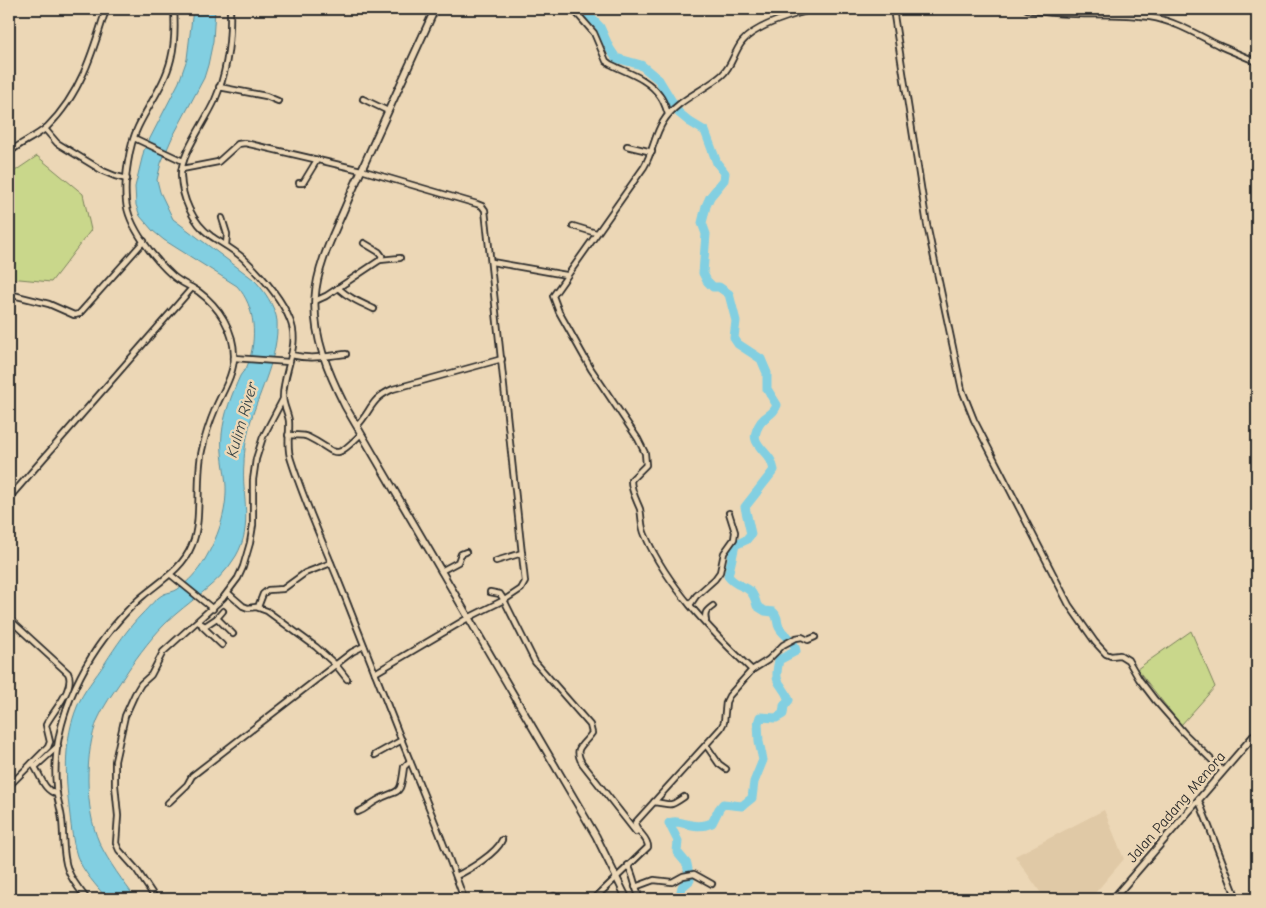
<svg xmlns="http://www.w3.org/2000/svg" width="1266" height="908" font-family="'Comic Neue',sans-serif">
<rect width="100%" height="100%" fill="#ecd7b6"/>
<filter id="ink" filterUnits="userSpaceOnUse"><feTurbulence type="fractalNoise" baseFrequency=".02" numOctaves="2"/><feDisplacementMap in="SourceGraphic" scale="10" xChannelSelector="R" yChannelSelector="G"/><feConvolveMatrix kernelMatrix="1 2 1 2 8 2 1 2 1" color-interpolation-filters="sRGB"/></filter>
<g filter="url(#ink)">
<path fill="#e0c9a6" d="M1104,810L1124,859L1090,899H1045L1015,856Z"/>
<g fill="#c9d78b" stroke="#7a815b">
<path d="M37,156L83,194L91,230L51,282L9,278V175Z"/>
<path d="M1191,631L1215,687L1181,725L1137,669Z"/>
</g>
<path fill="#82cfe1" stroke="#5f8d98" d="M193,9H215L213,41L208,65L204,78L172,138L161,163L157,180L160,192L173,219L253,279C263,288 276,308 277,321C279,356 260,390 250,423C247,436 244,450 244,464C241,496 254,525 236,556C219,585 188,601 165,624C148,641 134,661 121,681C113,693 104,705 98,719C84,752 85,810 99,842C109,863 123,881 136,899H107C97,886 83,872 77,856C72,840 71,823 69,807C65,774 64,739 77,707C83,691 96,677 105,663C116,646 128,628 142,614C148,608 156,598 164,594C169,592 174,592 178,589C188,582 198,571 204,561C217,539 227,513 226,486C225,469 220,452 222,434C224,414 232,394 240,376C242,372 247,369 248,364C257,339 256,307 237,286L164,240L153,231L140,216L136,205L135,187L144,150L179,82L187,59Z"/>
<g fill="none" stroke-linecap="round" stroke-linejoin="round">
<path stroke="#82cfe1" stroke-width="9" d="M583,9L600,27L610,49L616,58L641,65L659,80L679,113L690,122L705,131L717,163L725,173L724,180L710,197L706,206L702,223L706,234L703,273L707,281L713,287H719L729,294L736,321L734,338L738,344L761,359L767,373V389L777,405C773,416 767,414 761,422C748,441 760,445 770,459C772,462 773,466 774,470L745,507L751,534L746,540L735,545L728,576C740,592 751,580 757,606L765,611L773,612C779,617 776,621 779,627C784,637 794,638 796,651L779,660C773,688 781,679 789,700L784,706L783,714L776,718L760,717L758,723L759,742L763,760L754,782L752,798L742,806L723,804L719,809L712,823C693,831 680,818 669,823L678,841L677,852L687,864L690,880L682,887L679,899"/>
<defs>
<g id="street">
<path d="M98,9L105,14"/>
<path d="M230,9C231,39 227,72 215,100C206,121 180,155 181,176C182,198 192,222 211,236C221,243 233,249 243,258C261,275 281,297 290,320C301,345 283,371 283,397C283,405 288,413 289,421C290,434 286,447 291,460C306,507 327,551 345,597C364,644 382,692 401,739C423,792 445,845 464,899"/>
<path d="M573,9L594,33L606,61L610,64C628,73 649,79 660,96C664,101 666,108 668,114"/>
<path d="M893,9L927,225L962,390L974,420L1069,605L1095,642L1106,654L1111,656L1120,655L1128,660L1139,679L1155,700L1184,733L1223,771"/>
<path d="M1027,9C1067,18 1111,11 1150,17C1175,21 1196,34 1218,45C1231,51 1244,56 1257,62"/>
<path d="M219,87L266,96L278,101"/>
<path d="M363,99L388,111"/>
<path d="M45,129L57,143L103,171L115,176L127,179"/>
<path d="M134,138L183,161"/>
<path d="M627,146L652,152"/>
<path d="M9,153C20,142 35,138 47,127C80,95 93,52 106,9"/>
<path d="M182,169L218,162L238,144L245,143L361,170L477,204L482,206L485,210L525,582L521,589L506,599L468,618L375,673"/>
<path d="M299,183H303L317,160"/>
<path d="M222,218L227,234L226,245"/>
<path d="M573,226L596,233"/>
<path d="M380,260L400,258"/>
<path d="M492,262L566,275"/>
<path d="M338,288C349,298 361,303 374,309"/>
<path d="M9,294L49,304L74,315L79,314L144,241"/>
<path d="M315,301L326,296L380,260L382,256L379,252L364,243"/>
<path d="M291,355C313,360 324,356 346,354"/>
<path d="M234,358L289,362"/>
<path d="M357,426C372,410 370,399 393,389L502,359"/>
<path d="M288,435C295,436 302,434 308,437C339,452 332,463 361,434"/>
<path d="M9,498L192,288"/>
<path d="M496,561L522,553"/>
<path d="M441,571L458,562L461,554L466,552"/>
<path d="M171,575L213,609"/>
<path d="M490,592L500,594L504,600L535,662L590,725L592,733C583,746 573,747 582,763L636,832"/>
<path d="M228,593L243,606L248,608L256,607L267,611L316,647L336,665L347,679"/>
<path d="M690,605L696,596L715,579L720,572L724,553L734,539L735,532L729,513"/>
<path d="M258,607L263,594L268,590L283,589L305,573L331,563"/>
<path d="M217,618L233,634"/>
<path d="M9,619L68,673C76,688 52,712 46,725L50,742L48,747L9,786"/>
<path d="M706,621C704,613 706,611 713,606"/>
<path d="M198,622L205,626L217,618L223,611"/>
<path d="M202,626L222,645"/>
<path d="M752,670C712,632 667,586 645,535C641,527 642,518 640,509C636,499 631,491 631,480L646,465L645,453L638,439L591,369L559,312L553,296L644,167C653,152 654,136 663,122C676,100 704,91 722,75C732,66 734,52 742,42C754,26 795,14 814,9"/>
<path d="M706,745L719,764L726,769"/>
<path d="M375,755L402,740"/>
<path d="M32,763C41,774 42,790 57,794"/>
<path d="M35,767L58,746"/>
<path d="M1199,801L1237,899"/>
<path d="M654,802C672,804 668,808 684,797"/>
<path d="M168,803L187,785L192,776L352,652L364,646"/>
<path d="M358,812C366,809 369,805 376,801C399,787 400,800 404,767L410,761"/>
<path d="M628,865C634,876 635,888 640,899"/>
<path d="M456,876C469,870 497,853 502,840"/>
<path d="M635,887L654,880L672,882L683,876L694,874L712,884"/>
<path d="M554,896L555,899"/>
<path d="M87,899C80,890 72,881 68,870C62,855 64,836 62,820C61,808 56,797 56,785C51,726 80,664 119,620C127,611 135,602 144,595C162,580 183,568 192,545C203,520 195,480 202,450C205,436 210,421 216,407C223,391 234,374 234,356C234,330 219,307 199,292C190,286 181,283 173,276C154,259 128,226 126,201C124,180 129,145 138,127C149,104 165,84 171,59C175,43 175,25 174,9"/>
<path d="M156,899L136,869L119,850L116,843L118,816L115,785V761L125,716L135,694L141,684L151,675L163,652L223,598L238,578L243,567L250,543L253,525V480L256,459L263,437L283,399"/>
<path d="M594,899L648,847C648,837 637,833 635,823L721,728L724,722L726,702L729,696L752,670L768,660L783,645L796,638L802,637L808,640L815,637"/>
</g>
<g id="secondary">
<path d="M435,9C406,72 377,135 349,198C336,230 317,263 315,298C313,337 328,372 345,406L596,836L627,899"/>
<path d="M1113,899L1257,732"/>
</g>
</defs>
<use href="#street" stroke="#2b2b2b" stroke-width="8"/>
<use href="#secondary" stroke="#2b2b2b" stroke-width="9"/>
<use href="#street" stroke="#ecd7b6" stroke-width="4.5"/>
<use href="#secondary" stroke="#ecd7b6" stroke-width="5.5"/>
</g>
</g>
<g text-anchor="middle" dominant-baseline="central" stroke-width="5" stroke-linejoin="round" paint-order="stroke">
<g font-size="15" fill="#2b2b2b" stroke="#ecd7b6">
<text transform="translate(1176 807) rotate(-49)">Jalan Padang Menora</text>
</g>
<g font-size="16" font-style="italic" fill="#384446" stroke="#ecd7b6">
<text transform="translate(242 420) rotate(-74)">Kulim River</text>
</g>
</g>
<rect width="1266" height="908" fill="none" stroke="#ecd7b6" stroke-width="30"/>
<rect x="15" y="15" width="1236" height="878" fill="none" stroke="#2b2b2b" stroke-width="2" filter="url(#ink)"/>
</svg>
